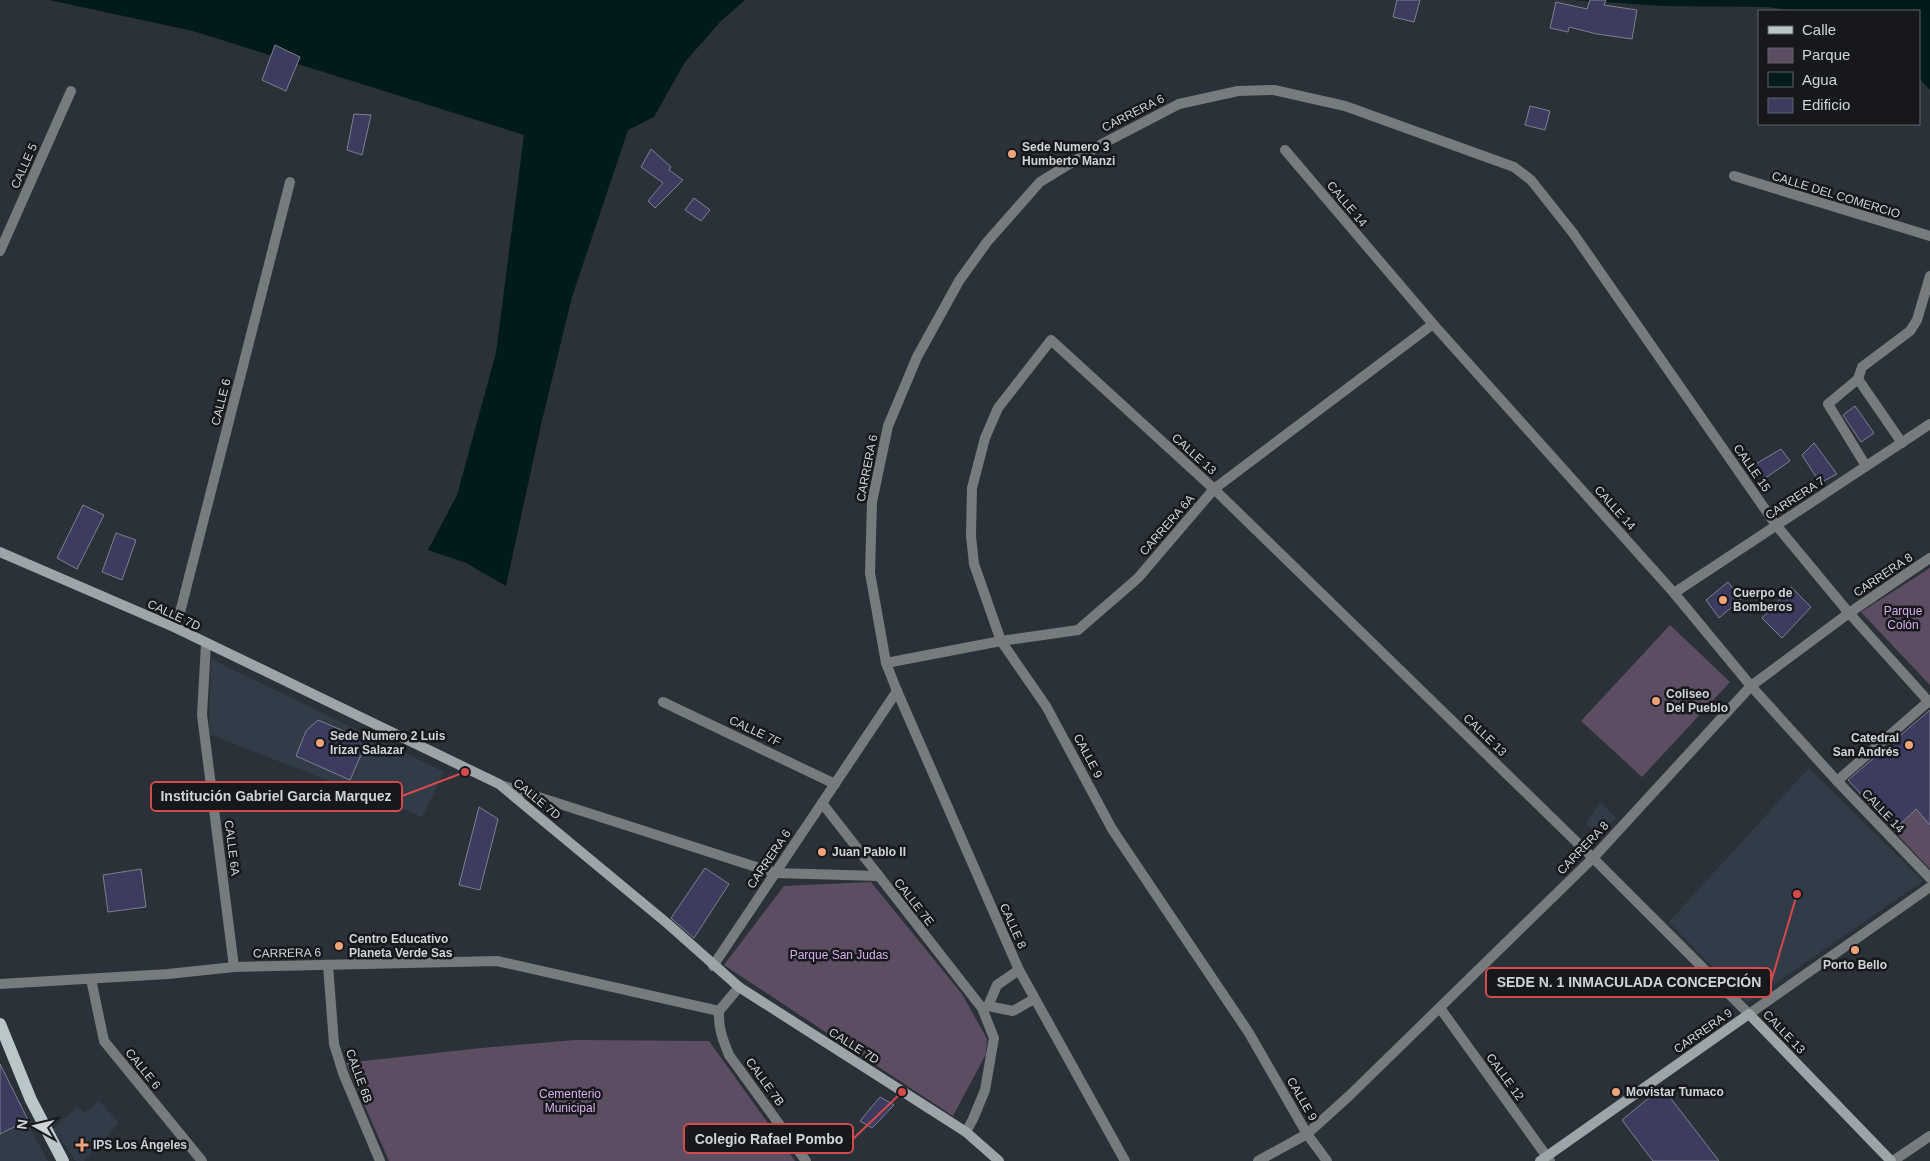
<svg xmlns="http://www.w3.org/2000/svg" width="1930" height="1161" font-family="Helvetica,sans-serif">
<rect width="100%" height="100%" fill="#2b3138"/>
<g fill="#323c48">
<path d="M211,659L444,772L422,817L209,734Z"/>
<path d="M1809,768L1923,881L1747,1003L1669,922Z"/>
<path d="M1601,803L1616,818L1598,837L1586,823Z"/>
<path d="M0,1074L48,1161H0Z"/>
<path d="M99,1101L119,1123L84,1161H76L53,1129L77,1107L85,1113Z"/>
</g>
<g fill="#5d4d63">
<path d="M1930,568V685L1861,612Z"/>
<path d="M1670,625L1730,682L1642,777L1581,721Z"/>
<path d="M1916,809L1930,825V869L1893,830Z"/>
<path d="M871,882L962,994L987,1039L986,1054L953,1116L724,965L784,886Z"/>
<path d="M575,1040L709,1041L795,1161H389L346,1063L481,1048Z"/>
</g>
<g fill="#001b19">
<path d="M49,0H745L720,22L685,62L654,117L628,130L572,297L540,429L506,586L466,563L428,550L457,495L496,353L524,135L193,31Z"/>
<path d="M1575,0H1930V90L1919,78V11H1796L1767,7L1663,6Z"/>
</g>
<g fill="#3c3b60" stroke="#7f808a">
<path d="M1397,0H1420L1414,22L1393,17Z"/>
<path d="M1590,0H1606L1604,5L1637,10L1632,39L1597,34L1569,27L1568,32L1550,28L1556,2L1587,9Z"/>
<path d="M275,45L300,57L286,91L262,80Z"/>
<path d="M1530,106L1550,111L1545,130L1525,125Z"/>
<path d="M354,114L371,115L362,155L347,150Z"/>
<path d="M651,149L671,167L669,170L683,180L655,208L648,201L663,183L641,167Z"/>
<path d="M694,198L710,210L701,221L685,210Z"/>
<path d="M1855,406L1874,433L1861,442L1843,415Z"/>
<path d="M1814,443L1837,474L1820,483L1802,455Z"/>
<path d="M1781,449L1790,461L1764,479L1754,465Z"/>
<path d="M83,505L104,515L77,569L57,558Z"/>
<path d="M116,533L136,540L122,580L102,572Z"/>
<path d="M1728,582L1741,599L1719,618L1706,600Z"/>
<path d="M1791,587L1811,607L1782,638L1762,618Z"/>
<path d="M1930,710V825L1916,809L1894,830L1848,780Z"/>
<path d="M318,720L367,741L350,780L296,756L306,731Z"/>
<path d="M479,807L498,819L480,890L459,885Z"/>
<path d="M705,868L729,884L694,938L671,918Z"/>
<path d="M141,869L146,907L108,912L103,875Z"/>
<path d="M0,1064L28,1120L0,1134Z"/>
<path d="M1662,1087L1719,1161H1653L1622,1120Z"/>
<path d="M880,1097L894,1105L872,1128L860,1121Z"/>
</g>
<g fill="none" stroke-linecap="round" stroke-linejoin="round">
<path stroke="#767b7d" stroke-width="10" d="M897,691L886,663L870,573L872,502L888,426L917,357L959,281L987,242L1040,182L1102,144L1179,104L1238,91L1274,90L1345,106L1514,167L1531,180L1573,233"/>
<g stroke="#767b7d" stroke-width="10">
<path d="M1285,150L1433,324L1674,593L1751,686L1837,781L1930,878"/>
<path d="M1734,176L1930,236"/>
<path d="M1573,233L1776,525L1849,613L1930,703"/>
<path d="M0,251L71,91"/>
<path d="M1858,379L1902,443"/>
<path d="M1866,466L1828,404L1858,379L1862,367L1910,331L1917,320L1930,276"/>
<path d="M1674,593L1930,424"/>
<path d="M176,628L290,182"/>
<path d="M206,644L202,715L234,967"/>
<path d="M886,663L1001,641L1078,630L1138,578L1214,489L1433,324"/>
<path d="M897,691L1019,970L1125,1161"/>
<path d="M663,702L835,784"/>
<path d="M1837,781L1929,701"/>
<path d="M501,785L775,873L879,876"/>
<path d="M822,803L982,1008L994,1038L985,1090L973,1119L966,1132"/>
<path d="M328,965L334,1044L343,1073L380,1161"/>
<path d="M713,966L897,691"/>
<path d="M91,979L104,1041L202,1161"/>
<path d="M0,984L168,974L234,967L497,961L719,1011"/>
<path d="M988,1006L997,985L1019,970"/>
<path d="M982,1008L988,1006L1013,1011L1034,999"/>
<path d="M1440,1008L1550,1161"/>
<path d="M719,1011C718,1028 723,1040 729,1055L806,1161"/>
<path d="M719,1011L739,987"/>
<path d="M1258,1161L1307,1134L1349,1096L1593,858L1751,686L1849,613L1930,558"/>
<path d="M1327,1161L1307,1134L1249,1033L1112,829L1046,706L1001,641L974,564L971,536L972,488L985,438L998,408L1051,340L1214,489L1593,858L1749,1014L1930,887"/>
<path d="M1893,1161L1930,1136"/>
</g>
<g stroke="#9da5a8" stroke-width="10">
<path d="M0,552L176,628L499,784L668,924L739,987L966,1132L999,1161"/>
<path d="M1540,1161L1749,1014L1891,1161"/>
</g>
<path stroke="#bbc6c9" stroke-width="12" d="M0,1024L31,1100L63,1161"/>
</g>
<g fill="#efa378" stroke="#16181c" stroke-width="2">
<circle cx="1012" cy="154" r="5"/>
<circle cx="1723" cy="600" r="5"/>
<circle cx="1656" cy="701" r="5"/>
<circle cx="320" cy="743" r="5"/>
<circle cx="1909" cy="745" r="5"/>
<circle cx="822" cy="852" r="5"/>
<circle cx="339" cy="946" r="5"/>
<circle cx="1855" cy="950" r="5"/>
<circle cx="1616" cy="1092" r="5"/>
<path d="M79.5 1137.5h5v5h5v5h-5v5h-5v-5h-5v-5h5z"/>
</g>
<g text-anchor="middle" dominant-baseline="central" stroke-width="5" stroke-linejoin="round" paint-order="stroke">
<g font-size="12" fill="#d0d4d9" stroke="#16181c">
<text transform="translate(1133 113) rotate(-27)">CARRERA 6</text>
<text transform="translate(24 166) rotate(-66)">CALLE 5</text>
<text transform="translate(1836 195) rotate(17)">CALLE DEL COMERCIO</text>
<text transform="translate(1347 204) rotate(50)">CALLE 14</text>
<text transform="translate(221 402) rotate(-76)">CALLE 6</text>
<text transform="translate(1194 454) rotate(42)">CALLE 13</text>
<text transform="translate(867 468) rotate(-79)">CARRERA 6</text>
<text transform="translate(1752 468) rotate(55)">CALLE 15</text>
<text transform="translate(1795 498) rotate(-33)">CARRERA 7</text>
<text transform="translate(1615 508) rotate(48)">CALLE 14</text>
<text transform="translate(1167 525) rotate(-49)">CARRERA 6A</text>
<text transform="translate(1883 575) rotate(-34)">CARRERA 8</text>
<text transform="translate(174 615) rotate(25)">CALLE 7D</text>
<text transform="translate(755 731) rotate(25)">CALLE 7F</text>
<text transform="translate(1485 735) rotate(44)">CALLE 13</text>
<text transform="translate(1088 756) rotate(62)">CALLE 9</text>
<text transform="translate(537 799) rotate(39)">CALLE 7D</text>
<text transform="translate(1883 811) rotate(46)">CALLE 14</text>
<text transform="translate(232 848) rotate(83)">CALLE 6A</text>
<text transform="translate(1583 848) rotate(-46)">CARRERA 8</text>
<text transform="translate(769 859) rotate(-56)">CARRERA 6</text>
<text transform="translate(914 902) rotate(52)">CALLE 7E</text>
<text transform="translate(1013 926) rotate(66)">CALLE 8</text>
<text transform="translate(287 953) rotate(-1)">CARRERA 6</text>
<text transform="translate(1703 1031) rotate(-35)">CARRERA 9</text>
<text transform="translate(1784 1032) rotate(46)">CALLE 13</text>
<text transform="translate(854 1046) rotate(32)">CALLE 7D</text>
<text transform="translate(143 1069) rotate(51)">CALLE 6</text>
<text transform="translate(359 1076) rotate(70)">CALLE 6B</text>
<text transform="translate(1505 1077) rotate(54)">CALLE 12</text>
<text transform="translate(765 1082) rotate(54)">CALLE 7B</text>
<text transform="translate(1302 1099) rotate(60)">CALLE 9</text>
</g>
<g font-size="12" font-weight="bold" fill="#d0d4d9" stroke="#16181c" text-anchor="start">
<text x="1022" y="147">Sede Numero 3<tspan x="1022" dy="14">Humberto Manzi</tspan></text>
<text x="1733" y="593">Cuerpo de<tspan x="1733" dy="14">Bomberos</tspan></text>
<text x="1666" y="694">Coliseo<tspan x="1666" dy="14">Del Pueblo</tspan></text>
<text x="330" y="736">Sede Numero 2 Luis<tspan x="330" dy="14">Irizar Salazar</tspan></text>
<text x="1899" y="738" text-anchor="end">Catedral<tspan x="1899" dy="14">San Andrés</tspan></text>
<text x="832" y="852">Juan Pablo II</text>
<text x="349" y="939">Centro Educativo<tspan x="349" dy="14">Planeta Verde Sas</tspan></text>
<text x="1855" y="965" text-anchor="middle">Porto Bello</text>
<text x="1626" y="1092">Movistar Tumaco</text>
<text x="93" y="1145">IPS Los Ángeles</text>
</g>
<g font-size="12" fill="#d8aeeb" stroke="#16181c">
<text x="1903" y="611">Parque<tspan x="1903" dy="14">Colón</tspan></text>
<text x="839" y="955">Parque San Judas</text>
<text x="570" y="1094">Cementerio<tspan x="570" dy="14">Municipal</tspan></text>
</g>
</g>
<path fill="none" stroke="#d54a4b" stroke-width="2" d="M465 772L402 796M1797 894L1771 982M902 1092L853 1139"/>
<g fill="#d54a4b" stroke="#16181c" stroke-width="2">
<circle cx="465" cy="772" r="5"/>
<circle cx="1797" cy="894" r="5"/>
<circle cx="902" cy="1092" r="5"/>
</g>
<g fill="#16181c" stroke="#d54a4b" stroke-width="2">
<rect x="151" y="782" width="251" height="29" rx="5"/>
<rect x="1486" y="968" width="285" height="29" rx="5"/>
<rect x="684" y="1124" width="169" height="29" rx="5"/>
</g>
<g font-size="14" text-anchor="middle" font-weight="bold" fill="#d0d4d9">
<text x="276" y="801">Institución Gabriel Garcia Marquez</text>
<text x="1629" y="987">SEDE N. 1 INMACULADA CONCEPCIÓN</text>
<text x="769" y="1144">Colegio Rafael Pombo</text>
</g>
<rect x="1758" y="10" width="162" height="115" fill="#16181c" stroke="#606368"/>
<rect x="1768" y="26" width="25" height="8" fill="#bbc6c9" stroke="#606368"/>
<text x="1802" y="35" font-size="15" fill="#d0d4d9">Calle</text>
<rect x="1768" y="48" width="25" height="15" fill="#5d4d63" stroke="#606368"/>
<text x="1802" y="60" font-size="15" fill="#d0d4d9">Parque</text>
<rect x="1768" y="72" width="25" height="15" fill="#001b19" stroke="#606368"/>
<text x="1802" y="85" font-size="15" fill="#d0d4d9">Agua</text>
<rect x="1768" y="98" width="25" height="15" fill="#3c3b60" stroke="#606368"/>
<text x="1802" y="110" font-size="15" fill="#d0d4d9">Edificio</text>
<g transform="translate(35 1126) rotate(278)" stroke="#16181c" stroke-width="4" paint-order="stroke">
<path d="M0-4L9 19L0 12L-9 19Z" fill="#d0d4d9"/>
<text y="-8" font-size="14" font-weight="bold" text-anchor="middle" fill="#d0d4d9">N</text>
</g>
</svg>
